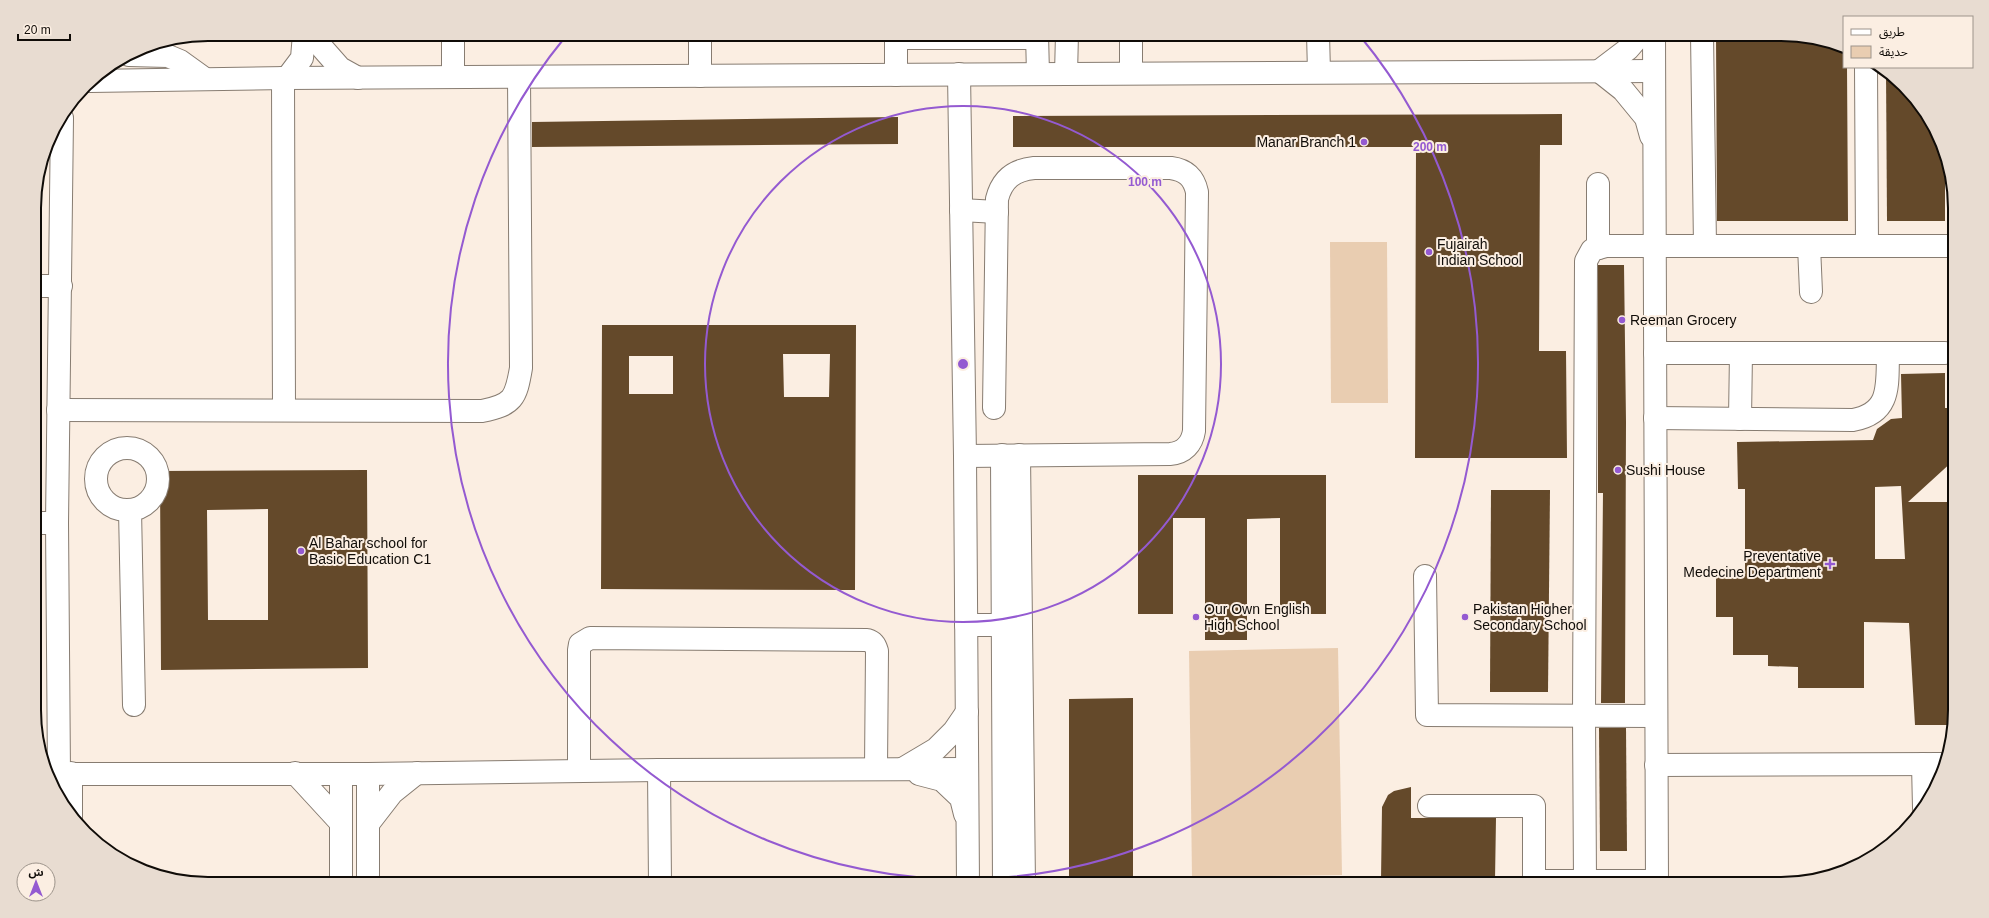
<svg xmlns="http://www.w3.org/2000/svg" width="1989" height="918" font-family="Helvetica,'Noto Sans Arabic',sans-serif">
<rect width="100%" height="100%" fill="#fbeee2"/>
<g fill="#e9cdb1">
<path d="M1330,242H1387L1388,403H1331Z"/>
<path d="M1338,648L1342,875L1192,877L1189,651Z"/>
</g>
<g fill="#64492a" fill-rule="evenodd">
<path d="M1716,34H1781L1844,47V67H1847L1848,221H1717Z"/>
<path d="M1886,70L1919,102L1942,142L1945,153V221H1887Z"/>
<path d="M1562,114V145H1540L1539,351H1566L1567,458H1415L1416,147H1013V116Z"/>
<path d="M898,117V144L532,147V122Z"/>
<path d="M1598,265H1624L1626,422L1625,703H1601L1603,493H1598Z"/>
<path d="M602,325H856L855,590L601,589ZM783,354H830L829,397H784ZM629,356H673V394H629Z"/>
<path d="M1945,373V408H1954V460L1908,502H1954L1955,710L1952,725H1915L1909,623L1864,622V688H1798V667L1768,666V655H1733V617H1716V574H1745V489H1738L1737,442L1873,440L1877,429L1891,419L1902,418L1901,374ZM1901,486L1905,559H1875V487Z"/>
<path d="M367,470L368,668L161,670L160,471ZM268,509V620H208L207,510Z"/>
<path d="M1138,475H1326V614H1280V518L1247,519V640H1205V518H1173V614H1138Z"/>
<path d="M1491,490H1550L1548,692H1490Z"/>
<path d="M1133,698V884H1069V699Z"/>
<path d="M1599,728H1626L1627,851H1600Z"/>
<path d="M1411,787V818H1496L1495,880H1381L1382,807L1388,795L1394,791Z"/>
</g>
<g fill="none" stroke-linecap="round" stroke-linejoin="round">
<defs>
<g id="minor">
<path d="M310,34L340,68L358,78"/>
<path d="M453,34V77"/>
<path d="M700,34V76"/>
<path d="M896,34V75"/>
<path d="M1037,34L1038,74"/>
<path d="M1131,34V73"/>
<path d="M1318,34L1319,72"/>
<path d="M1641,34L1628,49L1599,71L1623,90L1646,118L1651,136"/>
<path d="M1654,34L1657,884"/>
<path d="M1702,34L1705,246"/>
<path d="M896,38H1037"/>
<path d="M129,55L168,56L180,61L205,79"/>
<path d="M1866,67L1867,246"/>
<path d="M959,74L965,456L968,884"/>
<path d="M1066,74L1067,34"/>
<path d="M283,78L284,410"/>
<path d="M287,78L302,58L304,34"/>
<path d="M90,81L287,78L1654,71"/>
<path d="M1598,184V248"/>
<path d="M961,210L997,212"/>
<path d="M1809,246L1811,292"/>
<path d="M35,286H61"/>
<path d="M1655,353H1945"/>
<path d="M58,410L482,411C513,405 516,398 521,368L519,77"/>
<path d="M1655,418L1853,420C1892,413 1887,384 1888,353"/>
<path d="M1740,419L1741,353"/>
<circle cx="127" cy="479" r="31"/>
<path d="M1002,455L1004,884"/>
<path d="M1019,455L1024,884"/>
<path d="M965,456L1170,454C1184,453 1192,444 1194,431L1197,192C1194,178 1186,170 1171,168H1034C1014,170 1002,179 997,199L994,408"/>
<path d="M130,510L134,705"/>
<path d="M35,523H57"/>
<path d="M1425,576L1427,715L1656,716"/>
<path d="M966,625H1018"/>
<path d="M1923,764L1924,808"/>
<path d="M1656,765L1944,764"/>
<path d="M904,768L936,749L954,731L967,712"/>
<path d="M659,770L660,884"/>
<path d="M579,771V650L580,644L590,638L867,640C873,642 875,644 877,651L876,769"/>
<path d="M295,773L341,823"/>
<path d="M47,774H368L659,770L967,769"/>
<path d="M59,774L57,523L62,118"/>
<path d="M341,774V884"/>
<path d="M368,774V884"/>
<path d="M919,774L942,780L961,798L965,814"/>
<path d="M1429,806H1534V884"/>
<path d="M71,817V773"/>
<path d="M368,824L392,793L417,773"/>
<path d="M1534,881H1657"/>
<path d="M1585,881L1584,716L1586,261L1592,250L1606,246H1954"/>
</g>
</defs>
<use href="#minor" stroke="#877c71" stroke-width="24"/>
<path stroke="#a49a91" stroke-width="2.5" stroke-dasharray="2 3" stroke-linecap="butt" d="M1951,175V227"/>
<use href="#minor" stroke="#fff" stroke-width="22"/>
</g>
<g fill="none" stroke="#945ad1" stroke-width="2">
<circle cx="963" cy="364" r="258"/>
<path d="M1360 36A515 515 0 1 1 566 36"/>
</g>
<g fill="#945ad1" stroke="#fbeee2" stroke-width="1.5">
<circle cx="1364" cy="142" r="4"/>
<circle cx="1429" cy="252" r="4"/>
<circle cx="1622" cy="320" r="4"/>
<circle cx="1618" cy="470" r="4"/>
<circle cx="301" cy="551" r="4"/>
<path d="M1828 558h4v4h4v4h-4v4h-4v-4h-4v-4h4z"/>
<circle cx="1196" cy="617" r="4"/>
<circle cx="1465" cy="617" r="4"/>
</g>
<g text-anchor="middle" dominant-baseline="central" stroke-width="4" stroke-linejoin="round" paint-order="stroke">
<g font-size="14" fill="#100c08" stroke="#fbeee2" text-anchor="start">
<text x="1356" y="142" text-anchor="end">Manar Branch 1</text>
<text x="1437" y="244">Fujairah<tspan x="1437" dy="16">Indian School</tspan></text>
<text x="1630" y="320">Reeman Grocery</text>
<text x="1626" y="470">Sushi House</text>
<text x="309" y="543">Al Bahar school for<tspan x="309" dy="16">Basic Education C1</tspan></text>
<text x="1821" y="556" text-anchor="end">Preventative<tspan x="1821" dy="16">Medecine Department</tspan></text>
<text x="1204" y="609">Our Own English<tspan x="1204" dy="16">High School</tspan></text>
<text x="1473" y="609">Pakistan Higher<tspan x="1473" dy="16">Secondary School</tspan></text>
</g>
</g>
<path d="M0 0H1989V918H0ZM208 41H1781A167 167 0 0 1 1948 208V710A167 167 0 0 1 1781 877H208A167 167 0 0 1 41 710V208A167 167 0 0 1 208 41Z" fill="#e8dcd1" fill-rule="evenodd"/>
<path fill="none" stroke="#100c08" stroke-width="2" d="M208 41H1781A167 167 0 0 1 1948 208V710A167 167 0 0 1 1781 877H208A167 167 0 0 1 41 710V208A167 167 0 0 1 208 41Z"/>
<circle cx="963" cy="364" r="6" fill="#945ad1" stroke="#fbeee2" stroke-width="2"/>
<g font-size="12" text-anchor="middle" font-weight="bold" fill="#945ad1" stroke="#fbeee2" stroke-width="4" stroke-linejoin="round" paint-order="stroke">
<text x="1430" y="151">200 m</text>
<text x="1145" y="186">100 m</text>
</g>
<rect x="1843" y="16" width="130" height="52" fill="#fbeee2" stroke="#9d948b"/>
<rect x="1851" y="29" width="20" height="6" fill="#ffffff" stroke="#9d948b"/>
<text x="1879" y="36" font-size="12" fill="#100c08">طريق</text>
<rect x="1851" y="46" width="20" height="12" fill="#e9cdb1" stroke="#9d948b"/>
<text x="1879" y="56" font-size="12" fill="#100c08">حديقة</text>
<g transform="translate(36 882)"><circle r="19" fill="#fbeee2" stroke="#9d948b"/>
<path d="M0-3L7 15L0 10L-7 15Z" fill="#945ad1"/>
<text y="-6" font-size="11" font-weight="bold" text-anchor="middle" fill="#100c08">ش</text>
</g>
<path d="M18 34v6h52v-6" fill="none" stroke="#100c08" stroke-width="2"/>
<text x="24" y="34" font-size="12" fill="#100c08" stroke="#fbeee2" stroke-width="3" paint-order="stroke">20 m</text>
</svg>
